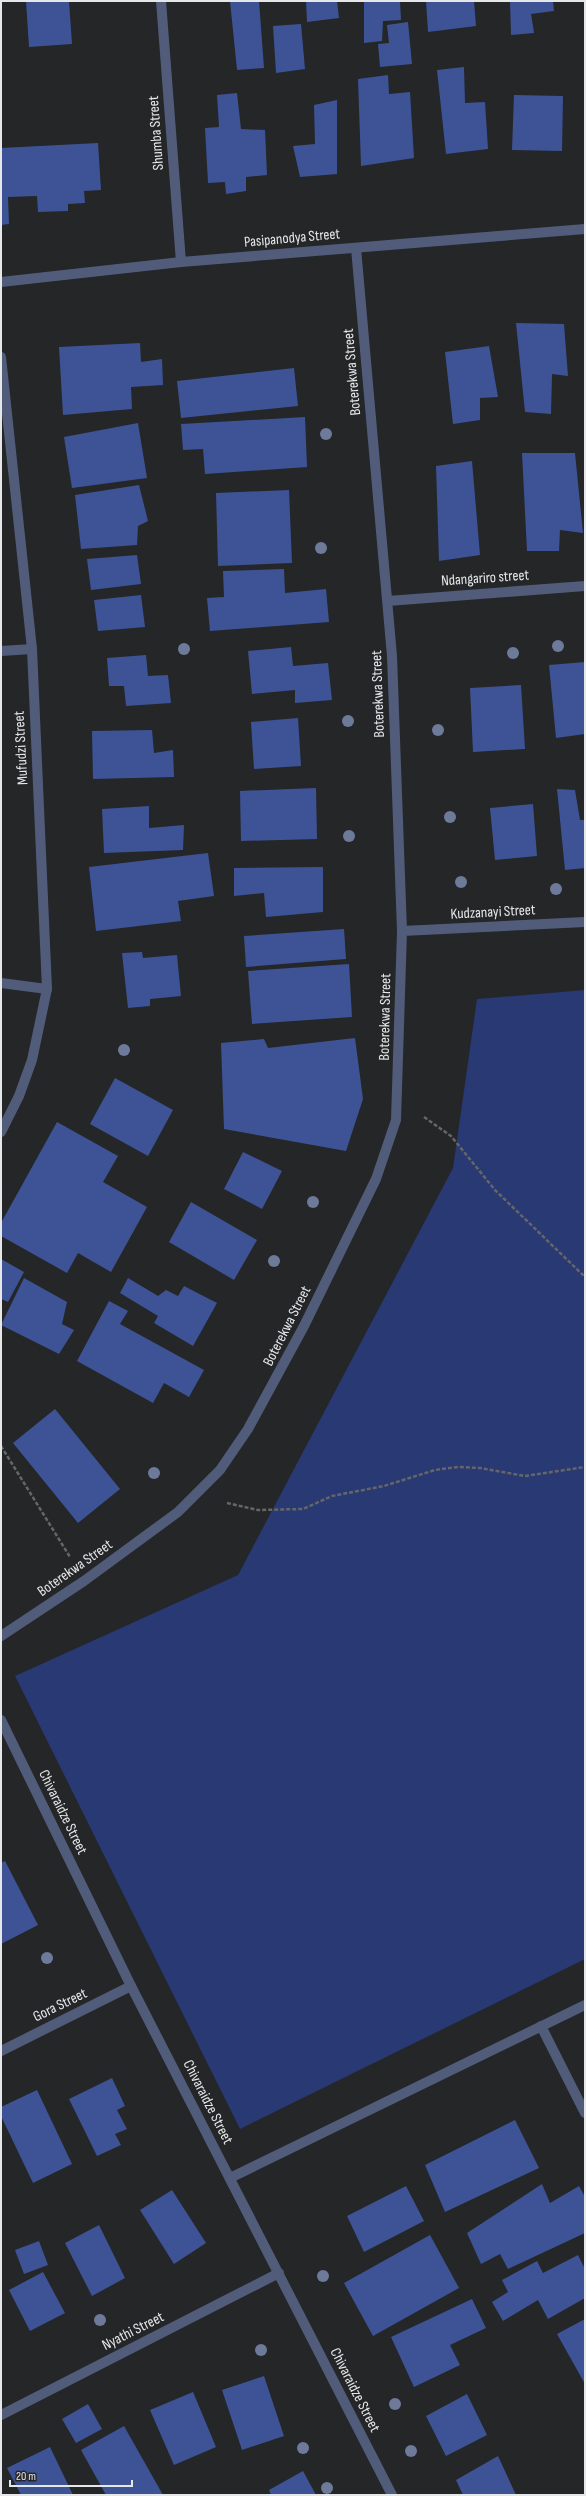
<svg xmlns="http://www.w3.org/2000/svg" width="586" height="2496" font-family="'Sofia Sans Condensed',sans-serif">
<rect width="100%" height="100%" fill="#242628"/>
<path fill="#283973" d="M585,990V1959L240,2129L15,1676L238,1575L453,1168L477,999Z"/>
<g fill="#3e5395">
<path d="M26,1H69L72,44L29,47Z"/>
<path d="M230,1H259L264,68L237,70Z"/>
<path d="M306,1H337L339,18L307,22Z"/>
<path d="M364,1H400L401,20L383,21L382,41L364,43Z"/>
<path d="M426,1H474L476,26L428,32Z"/>
<path d="M510,1H553L554,11L531,14L534,33L511,35Z"/>
<path d="M408,22L412,64L380,67L378,44L389,43L387,25Z"/>
<path d="M301,24L305,69L276,73L273,26Z"/>
<path d="M464,67L465,103L485,102L488,149L446,154L437,70Z"/>
<path d="M388,75L389,94L410,92L414,158L361,166L358,79Z"/>
<path d="M237,93L241,129L265,130L267,175L246,177V191L226,194L225,182L208,183L205,128L219,127L217,95Z"/>
<path d="M514,95L563,96L562,151L512,150Z"/>
<path d="M337,100V174L300,177L293,146L315,144L314,105Z"/>
<path d="M98,143L101,190L84,191L85,203L68,204V211L38,212L37,196L8,197L9,224L1,225V148Z"/>
<path d="M516,323L564,324L568,376L552,374L551,414L525,412Z"/>
<path d="M140,343L141,362L162,359L163,385L131,387L132,409L63,415L59,347Z"/>
<path d="M489,346L498,397L480,398V420L453,424L445,352Z"/>
<path d="M294,368L298,406L181,418L177,381Z"/>
<path d="M305,417L307,467L205,474L203,449L183,450L181,424Z"/>
<path d="M138,423L147,478L72,488L64,437Z"/>
<path d="M522,453H575L583,533L560,530L559,551H527Z"/>
<path d="M472,461L480,555L439,561L436,466Z"/>
<path d="M139,485L148,521L138,526L137,545L81,549L75,495Z"/>
<path d="M289,490L292,563L218,566L216,493Z"/>
<path d="M137,555L141,584L91,590L87,559Z"/>
<path d="M284,569L285,593L326,589L329,622L210,631L207,598L224,597L223,571Z"/>
<path d="M141,595L145,627L98,631L94,600Z"/>
<path d="M291,647L293,666L328,663L332,700L295,703V690L252,694L248,651Z"/>
<path d="M146,655L148,676L168,675L171,703L126,706L124,686H109L107,658Z"/>
<path d="M585,662V734L556,738L549,665Z"/>
<path d="M521,685L525,749L473,752L470,688Z"/>
<path d="M298,718L301,766L254,769L251,722Z"/>
<path d="M152,730L154,753L173,750L174,777L93,779L92,731Z"/>
<path d="M316,788L317,839L241,841L240,791Z"/>
<path d="M557,789L575,790L580,820H585V868L565,870Z"/>
<path d="M533,804L537,856L495,860L490,808Z"/>
<path d="M149,806V828L184,825L183,850L104,853L102,809Z"/>
<path d="M208,853L214,896L178,901L181,921L96,931L89,867Z"/>
<path d="M323,867V912L266,917L264,893L234,896V868Z"/>
<path d="M344,929L346,959L246,967L244,936Z"/>
<path d="M142,952L143,958L177,955L181,996L150,999V1006L128,1008L122,953Z"/>
<path d="M349,964L352,1017L252,1024L248,971Z"/>
<path d="M355,1038L363,1099L346,1151L224,1129L221,1043L264,1039L268,1048Z"/>
<path d="M115,1078L173,1110L148,1156L90,1124Z"/>
<path d="M57,1122L118,1156L103,1182L147,1207L111,1272L78,1253L67,1273L1,1236V1223Z"/>
<path d="M243,1152L282,1171L262,1209L224,1189Z"/>
<path d="M191,1202L257,1240L234,1280L169,1242Z"/>
<path d="M1,1259L24,1272L8,1302L1,1299Z"/>
<path d="M24,1278L67,1302L62,1324L74,1330L59,1354L1,1325Z"/>
<path d="M128,1278L158,1296L166,1290L178,1296L184,1286L217,1303L193,1346L154,1323L158,1316L120,1293Z"/>
<path d="M109,1301L128,1311L120,1324L204,1370L189,1397L164,1383L153,1403L77,1361Z"/>
<path d="M55,1409L120,1489L78,1523L13,1443Z"/>
<path d="M5,1861L38,1925L1,1944V1863Z"/>
<path d="M112,2078L125,2106L117,2110L127,2129L115,2134L121,2145L97,2156L69,2099Z"/>
<path d="M37,2090L72,2164L33,2183L1,2116V2107Z"/>
<path d="M515,2120L539,2168L445,2212L425,2165Z"/>
<path d="M542,2184L550,2203L579,2186L585,2197V2233L508,2269L500,2254L481,2264L467,2233Z"/>
<path d="M406,2186L424,2221L364,2252L347,2216Z"/>
<path d="M172,2190L206,2243L174,2264L140,2210Z"/>
<path d="M99,2225L125,2278L92,2296L65,2243Z"/>
<path d="M430,2235L459,2288L373,2336L344,2283Z"/>
<path d="M39,2241L48,2265L24,2274L15,2250Z"/>
<path d="M578,2255L585,2269V2298L548,2319L538,2300L503,2321L492,2302L508,2292L502,2280L537,2261L543,2273Z"/>
<path d="M43,2272L65,2313L30,2331L9,2290Z"/>
<path d="M472,2299L486,2328L450,2345L460,2365L414,2387L391,2337Z"/>
<path d="M585,2319V2384L557,2334Z"/>
<path d="M264,2376L284,2436L242,2450L222,2390Z"/>
<path d="M193,2392L216,2447L174,2465L150,2410Z"/>
<path d="M467,2394L487,2435L446,2456L426,2416Z"/>
<path d="M88,2404L102,2429L76,2443L62,2419Z"/>
<path d="M124,2426L163,2495H106L81,2450Z"/>
<path d="M50,2447L73,2495H21L7,2468Z"/>
<path d="M498,2456L516,2495H463L456,2480Z"/>
<path d="M303,2471L316,2495H271L269,2490Z"/>
</g>
<g fill="none" stroke-linecap="round" stroke-linejoin="round">
<g stroke="#656668" stroke-width="2.5" stroke-dasharray="4 2" stroke-linecap="butt">
<path d="M424,1117L451,1136L495,1190L585,1277"/>
<path d="M1,1446L70,1557"/>
<path d="M227,1503L258,1510L303,1509L332,1496L384,1486L435,1470L458,1467L480,1468L525,1476L585,1467"/>
</g>
<g stroke="#515c7a" stroke-width="10">
<path d="M161,1L181,262"/>
<path d="M1,282L181,262L585,229"/>
<path d="M1,357L32,649L47,989L32,1060L19,1096L1,1132"/>
<path d="M388,601L585,586"/>
<path d="M1,651L32,649"/>
<path d="M402,931L585,922"/>
<path d="M1,983L47,989"/>
<path d="M1,1636L84,1581L178,1512L220,1470L248,1429L304,1326L376,1179L396,1120L402,931L392,656L356,248"/>
<path d="M1,1720L131,1986L392,2495"/>
<path d="M541,2026L585,2113"/>
<path d="M1,2051L131,1986"/>
<path d="M230,2178L585,2005"/>
<path d="M1,2415L279,2273"/>
</g>
</g>
<g fill="#6d7a9a">
<circle cx="326" cy="434" r="6"/>
<circle cx="321" cy="548" r="6"/>
<circle cx="558" cy="646" r="6"/>
<circle cx="184" cy="649" r="6"/>
<circle cx="513" cy="653" r="6"/>
<circle cx="348" cy="721" r="6"/>
<circle cx="438" cy="730" r="6"/>
<circle cx="450" cy="817" r="6"/>
<circle cx="349" cy="836" r="6"/>
<circle cx="461" cy="882" r="6"/>
<circle cx="556" cy="889" r="6"/>
<circle cx="124" cy="1050" r="6"/>
<circle cx="313" cy="1202" r="6"/>
<circle cx="274" cy="1261" r="6"/>
<circle cx="154" cy="1473" r="6"/>
<circle cx="47" cy="1958" r="6"/>
<circle cx="323" cy="2276" r="6"/>
<circle cx="100" cy="2320" r="6"/>
<circle cx="261" cy="2350" r="6"/>
<circle cx="395" cy="2404" r="6"/>
<circle cx="303" cy="2448" r="6"/>
<circle cx="411" cy="2451" r="6"/>
<circle cx="327" cy="2488" r="6"/>
</g>
<g text-anchor="middle" dominant-baseline="central" stroke-width="3" stroke-linejoin="round" paint-order="stroke">
<g font-size="15" fill="#e6e7e9" stroke="#242628">
<text transform="translate(156 133) rotate(-94)">Shumba Street</text>
<text transform="translate(292 238) rotate(-5)">Pasipanodya Street</text>
<text transform="translate(352 372) rotate(-95)">Boterekwa Street</text>
<text transform="translate(485 578) rotate(-4)">Ndangariro street</text>
<text transform="translate(378 694) rotate(-92)">Boterekwa Street</text>
<text transform="translate(21 748) rotate(-93)">Mufudzi Street</text>
<text transform="translate(493 912) rotate(-3)">Kudzanayi Street</text>
<text transform="translate(385 1017) rotate(-89)">Boterekwa Street</text>
<text transform="translate(287 1326) rotate(-63)">Boterekwa Street</text>
<text transform="translate(75 1568) rotate(-35)">Boterekwa Street</text>
<text transform="translate(63 1812) rotate(64)">Chivaraidze Street</text>
<text transform="translate(60 2005) rotate(-26)">Gora Street</text>
<text transform="translate(208 2102) rotate(63)">Chivaraidze Street</text>
<text transform="translate(133 2331) rotate(-27)">Nyathi Street</text>
<text transform="translate(355 2390) rotate(63)">Chivaraidze Street</text>
</g>
</g>
<rect width="586" height="2496" fill="none" stroke="#e6e7e9" stroke-width="4"/>
<path d="M10 2480v6h122v-6" fill="none" stroke="#e6e7e9" stroke-width="2"/>
<text x="16" y="2480" font-size="12" fill="#e6e7e9" stroke="#242628" stroke-width="3" paint-order="stroke">20 m</text>
</svg>
